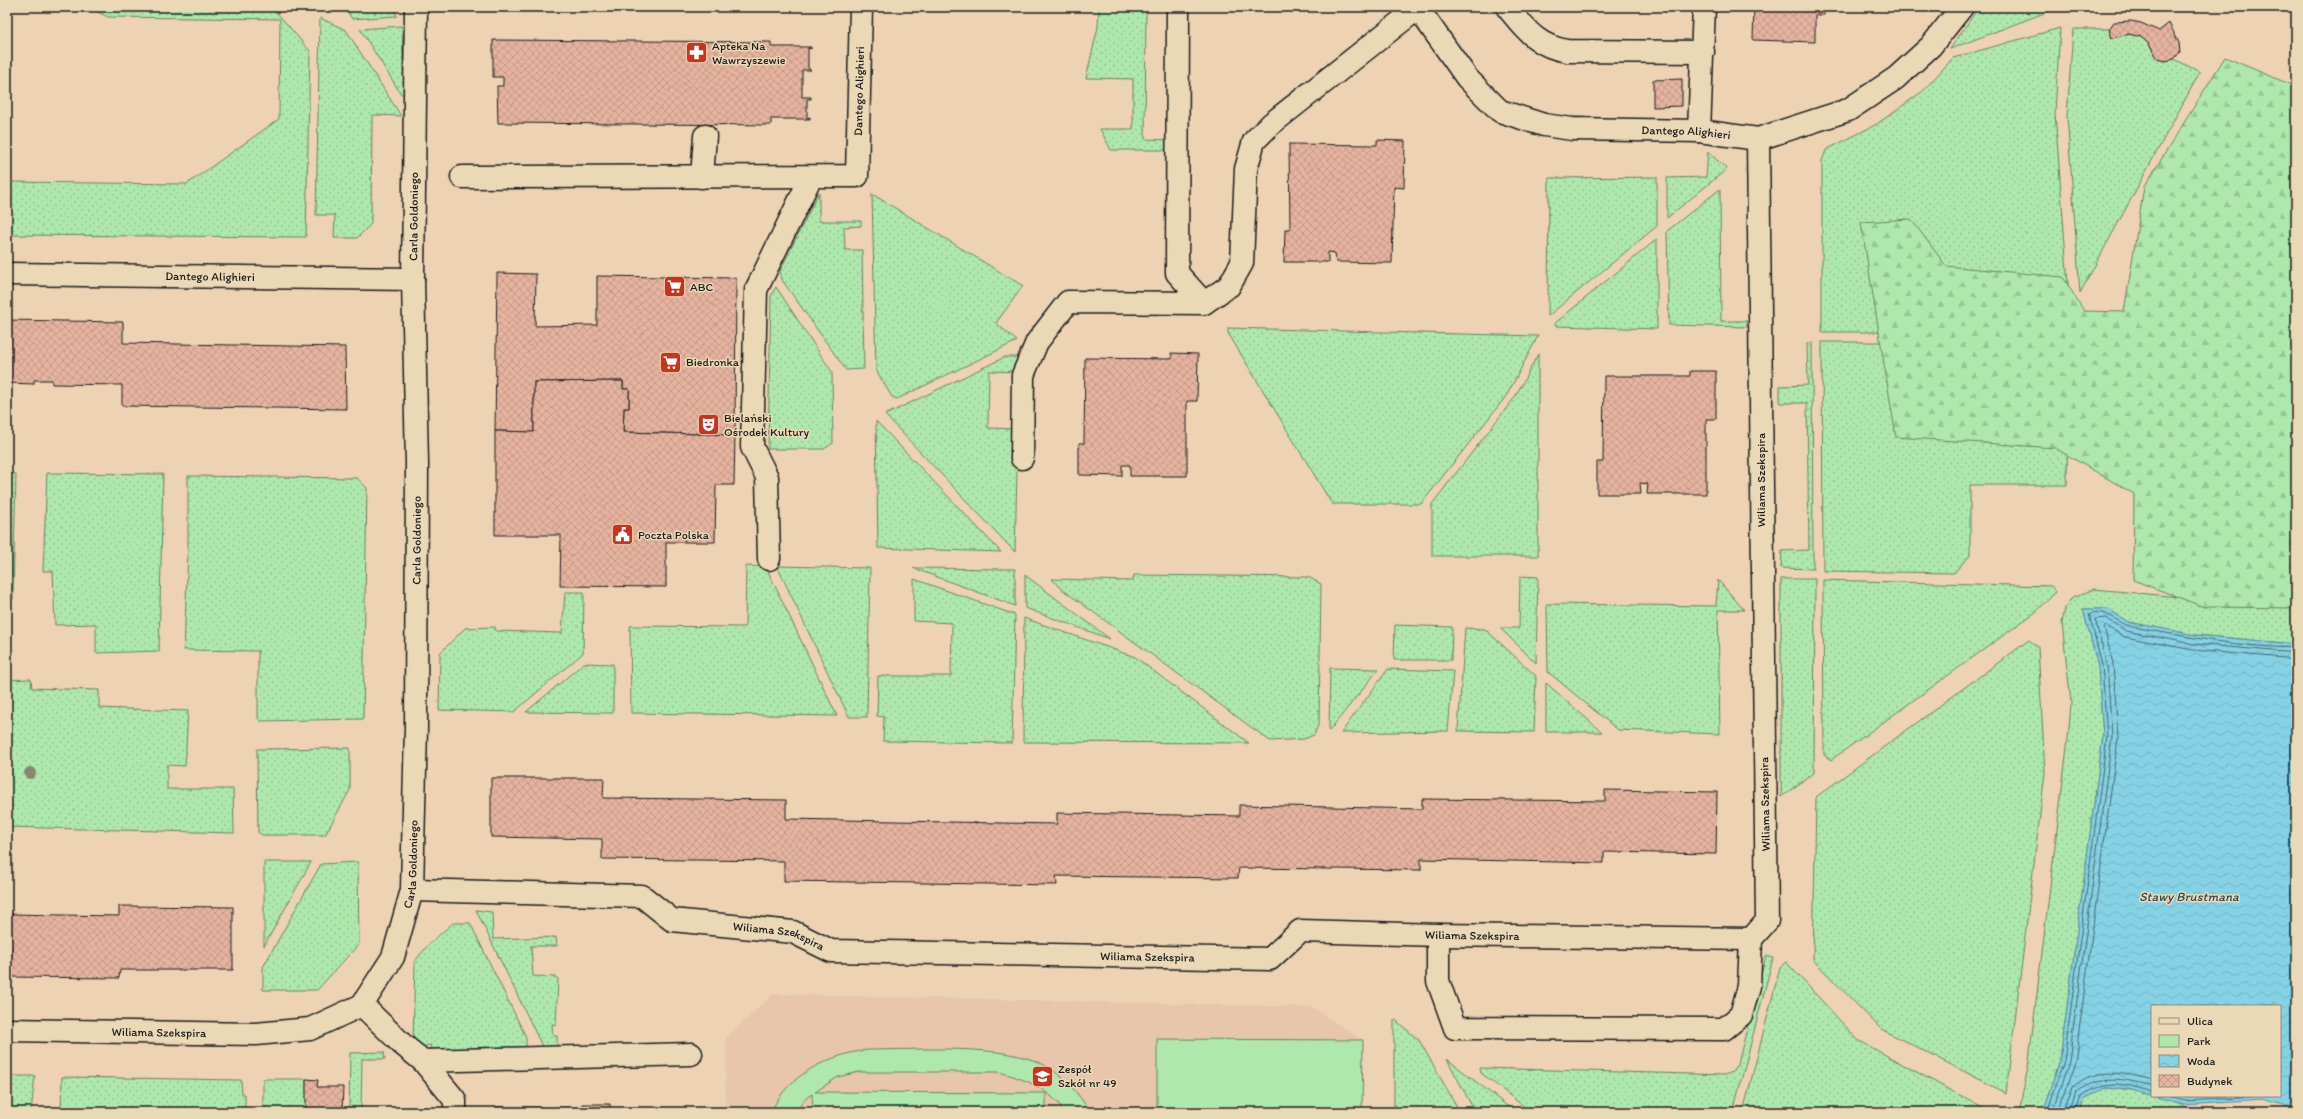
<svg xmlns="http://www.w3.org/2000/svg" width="2303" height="1119" font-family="Itim,sans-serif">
<defs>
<pattern id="green-dots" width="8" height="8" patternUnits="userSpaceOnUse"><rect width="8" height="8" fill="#aee8ad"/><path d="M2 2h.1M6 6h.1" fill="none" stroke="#95c694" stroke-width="1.8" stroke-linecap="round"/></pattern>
<pattern id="forest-firs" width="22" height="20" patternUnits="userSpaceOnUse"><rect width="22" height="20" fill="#aee8ad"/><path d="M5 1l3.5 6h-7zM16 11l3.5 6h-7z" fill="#95c694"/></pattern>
<pattern id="water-waves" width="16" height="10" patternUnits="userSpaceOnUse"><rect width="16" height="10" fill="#86d2e5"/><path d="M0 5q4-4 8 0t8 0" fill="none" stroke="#73b4c4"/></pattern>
<pattern id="building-cross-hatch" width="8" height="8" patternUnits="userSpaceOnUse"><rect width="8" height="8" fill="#e5b39f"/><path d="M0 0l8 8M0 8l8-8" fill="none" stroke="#c49988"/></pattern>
</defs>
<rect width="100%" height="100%" fill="#edd3b4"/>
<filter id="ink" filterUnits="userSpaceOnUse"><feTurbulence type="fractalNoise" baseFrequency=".025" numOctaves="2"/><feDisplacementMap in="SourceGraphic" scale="8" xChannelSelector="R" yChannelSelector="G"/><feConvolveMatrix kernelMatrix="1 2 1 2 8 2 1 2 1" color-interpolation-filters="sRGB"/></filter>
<g filter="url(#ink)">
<path fill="#e7c6ab" d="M773,994L1312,1007L1362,1040L1360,1112H725L726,1038Z"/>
<g fill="url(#green-dots)" stroke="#658264">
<path d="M88,7H272L310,51L306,237L7,235V182L187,184L279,119L280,19L108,17Z"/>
<path d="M345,7H393L397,16L352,19Z"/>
<path d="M1099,7H1146L1145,139L1170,140L1171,150H1111L1100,129H1133V79L1086,78L1098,27Z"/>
<path d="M1979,7H2060L1950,49Z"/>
<path d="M320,18L346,30L401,116L372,115L371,224L357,238H334L335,215H316Z"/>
<path d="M402,26L404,95L401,94L360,29Z"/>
<path d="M2060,28L2055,113L2070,310L1947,332H1822V161L1826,150L1877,124L1923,91L1953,58Z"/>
<path d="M2073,29H2109L2112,38C2121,36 2131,32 2141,37C2157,44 2150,66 2174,59L2200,72L2080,293L2067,116Z"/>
<path d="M1708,152L1727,169L1667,218V178L1706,177Z"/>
<path d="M1657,177V226L1548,316L1549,178Z"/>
<path d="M1720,189L1721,321H1747V327L1669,325L1667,231Z"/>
<path d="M819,192V221H861V226L844,227L845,250H862L864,369L846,370L782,280L780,271Z"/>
<path d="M872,194L1023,286L996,323L1017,341L897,399L892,397L876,370Z"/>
<path d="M1657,239V329L1557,326L1554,324Z"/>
<path d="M776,287L832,372L833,443L824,449H768L771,296Z"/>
<path d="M2069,320L2067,485H1970V555L1954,573L1823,571L1822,342H1941Z"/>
<path d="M1228,328L1538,336L1507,395L1421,504H1332L1228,333Z"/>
<path d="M1812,342L1813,569L1781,568L1782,551L1809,550L1807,403H1780V386L1808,385L1807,344Z"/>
<path d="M1538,354V556H1432V504L1515,397Z"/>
<path d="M1005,357H1019L1020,372L989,371L988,428L1018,429L1015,552L885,415Z"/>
<path d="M876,421L1001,552L878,548Z"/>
<path d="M47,473L163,474L159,651L96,653V624L55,625L53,571H43Z"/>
<path d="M7,474H16L13,599H7Z"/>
<path d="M188,476L357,478L367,488L363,719L260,721L258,718V651L184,650L188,550Z"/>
<path d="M746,566L766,567L837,716L631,713L630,626L745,627Z"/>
<path d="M777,566L870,568L867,717H849Z"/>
<path d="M913,568L1015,569V606Z"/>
<path d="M1025,575L1110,639L1025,608Z"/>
<path d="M1134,575L1308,577L1321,584L1319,723L1314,735L1304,739L1270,741L1059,587L1052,579L1133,581Z"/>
<path d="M1520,576L1538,577L1536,663L1500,628H1519Z"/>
<path d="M914,579L1015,615L1012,743L883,741L884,717L877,716L878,676H951L952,623L914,621Z"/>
<path d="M1781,579H1815L1814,773L1781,797Z"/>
<path d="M1718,580L1744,610H1718L1720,734L1618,730L1548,672L1547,604L1716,606Z"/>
<path d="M1823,580L2051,586L2056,592L2037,611L1831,760L1824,755Z"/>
<path d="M2094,589L2296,608V644L2195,635L2128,622L2108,609H2083L2098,666L2103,736L2060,1060L2042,1112H2019L2028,1067L2068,739L2071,703L2062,623L2065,608L2072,598Z"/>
<path d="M565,592H584L583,653L514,712L439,710L440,653L465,628L495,627L496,631L562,633Z"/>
<path d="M1024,618L1135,657L1249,743L1023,742Z"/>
<path d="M1395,625L1452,627L1451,660H1394Z"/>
<path d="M1465,628L1485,629L1536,676L1534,732L1458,731Z"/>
<path d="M2029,640L2038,647L2045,773L2006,1093L1881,1029L1813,960L1816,797Z"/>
<path d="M584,663L613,664V713L526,712Z"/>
<path d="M1330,668L1379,669L1329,731Z"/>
<path d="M1388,669L1453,671L1448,731L1341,733Z"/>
<path d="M31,679L32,688L99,690V708L188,711L185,766L167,765V789H233L234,833L7,827V680Z"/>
<path d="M1546,683L1602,732H1546Z"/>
<path d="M350,748V790L325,835H262L258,832L257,749Z"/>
<path d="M264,862H311L264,946Z"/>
<path d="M358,862L359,944L317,990H263V967L321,864Z"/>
<path d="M476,910L492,912L493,939L556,937L557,946H531L533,976L556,977L558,979L556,1025L552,1024L553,1036H557V1047L543,1048Z"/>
<path d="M453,923H470L526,1037V1048L430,1049L431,1045L418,1047L413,1044L415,961L429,944Z"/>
<path d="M1766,956L1773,958L1733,1112H1531L1481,1073L1480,1068L1725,1075L1732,1071L1738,1063Z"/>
<path d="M1786,962L1858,1040L1990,1112H1743L1780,967Z"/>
<path d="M1394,1019L1419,1040L1460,1112H1394Z"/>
<path d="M384,1052L385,1059H362L361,1112H349L350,1053Z"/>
<path d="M1447,1059L1515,1112H1475Z"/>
<path d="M7,1076H35L31,1112H7Z"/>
<path d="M62,1077L241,1080L242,1094H245V1112H61Z"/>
<rect x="263" y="1079" width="43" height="33"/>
<path d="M2105,1087C2128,1089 2175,1095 2190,1112H2241H2080L2083,1098Z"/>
</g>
<path fill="url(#forest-firs)" stroke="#658264" d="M2225,57L2296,87V608L2204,607L2133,580L2134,494L2055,448L1896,437L1861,222L1911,219L1946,266L2063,277L2084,311L2124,312L2144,187Z"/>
<g fill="#aee8ad" stroke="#658264">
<path d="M1157,1039L1363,1040L1362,1112H1157Z"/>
<path d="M868,1050C915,1050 1007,1043 1046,1066C1065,1077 1079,1094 1090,1112H1065C1050,1089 1024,1078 998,1072H859L838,1077L815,1092L1046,1093V1112H813L812,1094L805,1099L796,1112H771C787,1075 830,1054 868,1050Z"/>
</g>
<path fill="url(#water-waves)" stroke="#5c8995" d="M2083,609H2108L2128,622L2195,635L2296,644V1112H2291L2283,1105L2263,1099L2183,1104L2153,1096H2280V1006H2152V1096L2127,1089L2105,1087L2084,1098L2080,1112H2042L2060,1060L2103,736L2098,666Z"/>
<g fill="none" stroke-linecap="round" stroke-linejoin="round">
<g stroke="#46656c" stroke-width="1">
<path d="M2168,1096L2184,1100L2258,1096"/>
<path d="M2046,1112L2064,1060L2107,737L2102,665L2089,614C2107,607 2117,624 2133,627C2187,637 2241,647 2296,648"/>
<path d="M2052,1112L2069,1061L2112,737L2107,665L2095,619L2106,618L2126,631L2194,644L2296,653"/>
<path d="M2058,1112L2075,1062L2118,738L2113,664L2104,627L2106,626L2125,637L2193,650L2296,659"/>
<path d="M2065,1112L2072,1088C2094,1066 2125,1073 2152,1080"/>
<path d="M2071,1112L2077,1091C2102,1073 2124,1079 2152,1086"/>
<path d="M2076,1112L2081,1095C2109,1078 2122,1084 2152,1092"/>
</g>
</g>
<g fill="url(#building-cross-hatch)" stroke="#1c1c1c">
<path d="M1749,7H1824V15H1815V42L1753,40L1754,7Z"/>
<path d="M2131,21L2141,23L2159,31L2169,23L2179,43L2180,52L2174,59L2165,61L2158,59L2149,44L2141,37L2129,34L2112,38L2109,29L2114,22Z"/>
<path d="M493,40L771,42V47H811V49L808,48V68L811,70H802V97H811V99H807V118L810,117V119H771V125L498,123L497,86H503V77H493Z"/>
<path d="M1682,79V106L1653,107V80Z"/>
<path d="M1377,140L1405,141L1404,188L1394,187L1392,263L1336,262L1335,253L1328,252V262H1284L1285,229H1290L1289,144L1377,145Z"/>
<path d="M497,273L536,274L535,326L597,325V276L736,278L735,435L623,432L624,408H629V389H623V381L534,382V432L495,431Z"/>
<path d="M7,320L123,322V343L345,347L346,409L122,406V385L52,384V380H34V384L7,383Z"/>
<path d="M1171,353L1198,354L1197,401H1187V476H1130V465H1122V476L1079,475V443H1084L1085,358L1172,359Z"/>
<path d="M1690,371H1716V419H1706V494H1647L1648,484L1640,483L1641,494H1597V462H1603L1604,376H1690Z"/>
<path d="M623,381V389H629V408H624L623,432L735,435L734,485H716L715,542H666V587L560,586L561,535H495V431L534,432V382Z"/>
<path d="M491,778H604L603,798L786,800V819L1057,824V813L1239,816V805L1422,809V799L1605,801V790L1717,792L1716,854L1604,852V863L1421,859V870L1239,868L1238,878L1056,876L1057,885L784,881V861L602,859V839L491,837Z"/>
<path d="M119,906L233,907V970H120L119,978L7,977V914L119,916Z"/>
<path d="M306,1079L318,1080L317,1087H343L342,1112H353H306Z"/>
<path d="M582,1104H610V1112H496V1107L582,1108Z"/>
</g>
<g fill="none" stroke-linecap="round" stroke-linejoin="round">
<defs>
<g id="service">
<path d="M1178,7L1177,273L1204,303"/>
<path d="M1507,7C1526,30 1537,46 1567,51L1703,52"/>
<path d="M1699,131L1704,7"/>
<path d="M702,177L705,136"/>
<path d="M1022,458L1023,375L1037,342L1068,302L1204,303L1229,286L1242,263L1246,169L1254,141L1271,124L1418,8"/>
<path d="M769,559L767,477L752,447L756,290L811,177"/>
<path d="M1438,935V981L1455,1028L1724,1029L1741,1015L1749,986L1751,939"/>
<path d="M362,1005L402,1044L423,1061L455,1100V1112"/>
<path d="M423,1061L691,1054"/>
</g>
<g id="minor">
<path id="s1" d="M1417,7L1467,78L1500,111L1544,125L1572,129L1699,131L1758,139L1848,110L1896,78L1931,46L1962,7"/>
<path id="s2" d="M462,177L857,176L861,7"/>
<path id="s3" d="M7,274L413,279"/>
<path id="s4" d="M412,890L642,896L672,920L793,932L831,951L1270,959L1300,931L1438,935L1751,939L1767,921L1758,139"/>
<path id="s5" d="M7,1030L256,1034L310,1029L362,1005L393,957L412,890L413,849L416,728L417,464L413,279L416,7"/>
</g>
</defs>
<use href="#service" stroke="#1c1c1c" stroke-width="25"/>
<use href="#minor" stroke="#1c1c1c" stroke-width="25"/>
<use href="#service" stroke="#ebd8b6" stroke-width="22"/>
<use href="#minor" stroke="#ebd8b6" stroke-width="22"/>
</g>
<circle fill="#8a8570" cx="30" cy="773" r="6"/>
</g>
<defs>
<symbol id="pharmacy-square" viewBox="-11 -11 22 22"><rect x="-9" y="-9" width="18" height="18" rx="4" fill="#c8321e" stroke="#ebd8b6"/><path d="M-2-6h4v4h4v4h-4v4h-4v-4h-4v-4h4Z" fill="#fff"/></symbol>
<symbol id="supermarket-square" viewBox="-11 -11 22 22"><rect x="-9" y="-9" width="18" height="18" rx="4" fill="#c8321e" stroke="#ebd8b6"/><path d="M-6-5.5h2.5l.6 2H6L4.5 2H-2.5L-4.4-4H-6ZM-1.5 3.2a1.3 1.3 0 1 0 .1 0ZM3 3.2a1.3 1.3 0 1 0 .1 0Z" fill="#fff"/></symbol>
<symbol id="theatre-square" viewBox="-11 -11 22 22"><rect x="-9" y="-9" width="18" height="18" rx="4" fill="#c8321e" stroke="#ebd8b6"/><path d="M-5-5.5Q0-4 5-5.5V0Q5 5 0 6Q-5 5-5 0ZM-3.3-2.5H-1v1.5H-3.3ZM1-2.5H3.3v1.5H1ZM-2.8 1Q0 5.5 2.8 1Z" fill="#fff"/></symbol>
<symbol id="civic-square" viewBox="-11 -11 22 22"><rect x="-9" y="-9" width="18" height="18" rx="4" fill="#c8321e" stroke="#ebd8b6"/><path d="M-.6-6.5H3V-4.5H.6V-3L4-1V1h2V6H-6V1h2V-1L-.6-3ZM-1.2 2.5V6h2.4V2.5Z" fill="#fff"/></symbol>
<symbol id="school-square" viewBox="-11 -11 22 22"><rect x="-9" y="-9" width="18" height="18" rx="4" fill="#c8321e" stroke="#ebd8b6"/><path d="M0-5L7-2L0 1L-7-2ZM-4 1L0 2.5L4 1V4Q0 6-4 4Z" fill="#fff"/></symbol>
</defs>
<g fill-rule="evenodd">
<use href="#pharmacy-square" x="684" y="40" width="25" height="25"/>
<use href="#supermarket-square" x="662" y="274" width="25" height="25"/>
<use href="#supermarket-square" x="658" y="350" width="25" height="25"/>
<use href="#theatre-square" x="696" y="412" width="25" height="25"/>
<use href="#civic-square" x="610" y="522" width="25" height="25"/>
<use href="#school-square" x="1030" y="1064" width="25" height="25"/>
</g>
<g text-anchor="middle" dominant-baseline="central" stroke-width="3" stroke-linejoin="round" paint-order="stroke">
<g font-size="12" fill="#1c1c1c" stroke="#ebd8b6" text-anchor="start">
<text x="712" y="46">Apteka Na<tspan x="712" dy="14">Wawrzyszewie</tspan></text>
<text x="690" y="287">ABC</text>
<text x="686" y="362">Biedronka</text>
<text x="724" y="418">Bielański<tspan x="724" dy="14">Ośrodek Kultury</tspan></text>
<text x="638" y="535">Poczta Polska</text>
<text x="1058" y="1069">Zespół<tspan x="1058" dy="14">Szkół nr 49</tspan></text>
</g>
<g font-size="12" fill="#1c1c1c" stroke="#ebd8b6">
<text stroke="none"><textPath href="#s2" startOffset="480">Dantego Alighieri</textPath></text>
<text stroke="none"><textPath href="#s1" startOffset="322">Dantego Alighieri</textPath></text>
<text stroke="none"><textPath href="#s5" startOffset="1161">Carla Goldoniego</textPath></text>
<text stroke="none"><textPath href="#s3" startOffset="203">Dantego Alighieri</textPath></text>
<text transform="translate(1761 480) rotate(-90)">Wiliama Szekspira</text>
<text stroke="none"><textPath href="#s5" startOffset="837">Carla Goldoniego</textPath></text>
<text transform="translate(1765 804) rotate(-91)">Wiliama Szekspira</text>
<text stroke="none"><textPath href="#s5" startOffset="513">Carla Goldoniego</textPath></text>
<text stroke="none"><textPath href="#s4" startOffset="1085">Wiliama Szekspira</textPath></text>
<text stroke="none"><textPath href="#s4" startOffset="377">Wiliama Szekspira</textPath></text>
<text stroke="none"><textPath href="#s4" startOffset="749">Wiliama Szekspira</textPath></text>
<text stroke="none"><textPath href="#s5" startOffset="152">Wiliama Szekspira</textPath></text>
</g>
<g font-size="13" font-style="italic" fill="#364a4e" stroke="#ebd8b6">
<text x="2189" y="896">Stawy Brustmana</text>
</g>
</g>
<rect width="2303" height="1119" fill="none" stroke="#ebd8b6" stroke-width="24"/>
<rect x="12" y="12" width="2279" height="1095" fill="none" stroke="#1c1c1c" stroke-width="1.5" filter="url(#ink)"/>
<rect x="2151" y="1005" width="130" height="92" fill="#ebd8b6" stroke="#988d78"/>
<rect x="2159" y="1018" width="20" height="6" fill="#ebd8b6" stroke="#988d78"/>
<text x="2187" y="1025" font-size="12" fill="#1c1c1c">Ulica</text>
<rect x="2159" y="1035" width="20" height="12" fill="#aee8ad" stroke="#988d78"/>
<text x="2187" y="1045" font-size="12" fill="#1c1c1c">Park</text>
<rect x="2159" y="1055" width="20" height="12" fill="url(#water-waves)" stroke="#988d78"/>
<text x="2187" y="1065" font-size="12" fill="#1c1c1c">Woda</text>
<rect x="2159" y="1075" width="20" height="12" fill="url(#building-cross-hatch)" stroke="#988d78"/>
<text x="2187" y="1085" font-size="12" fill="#1c1c1c">Budynek</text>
</svg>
